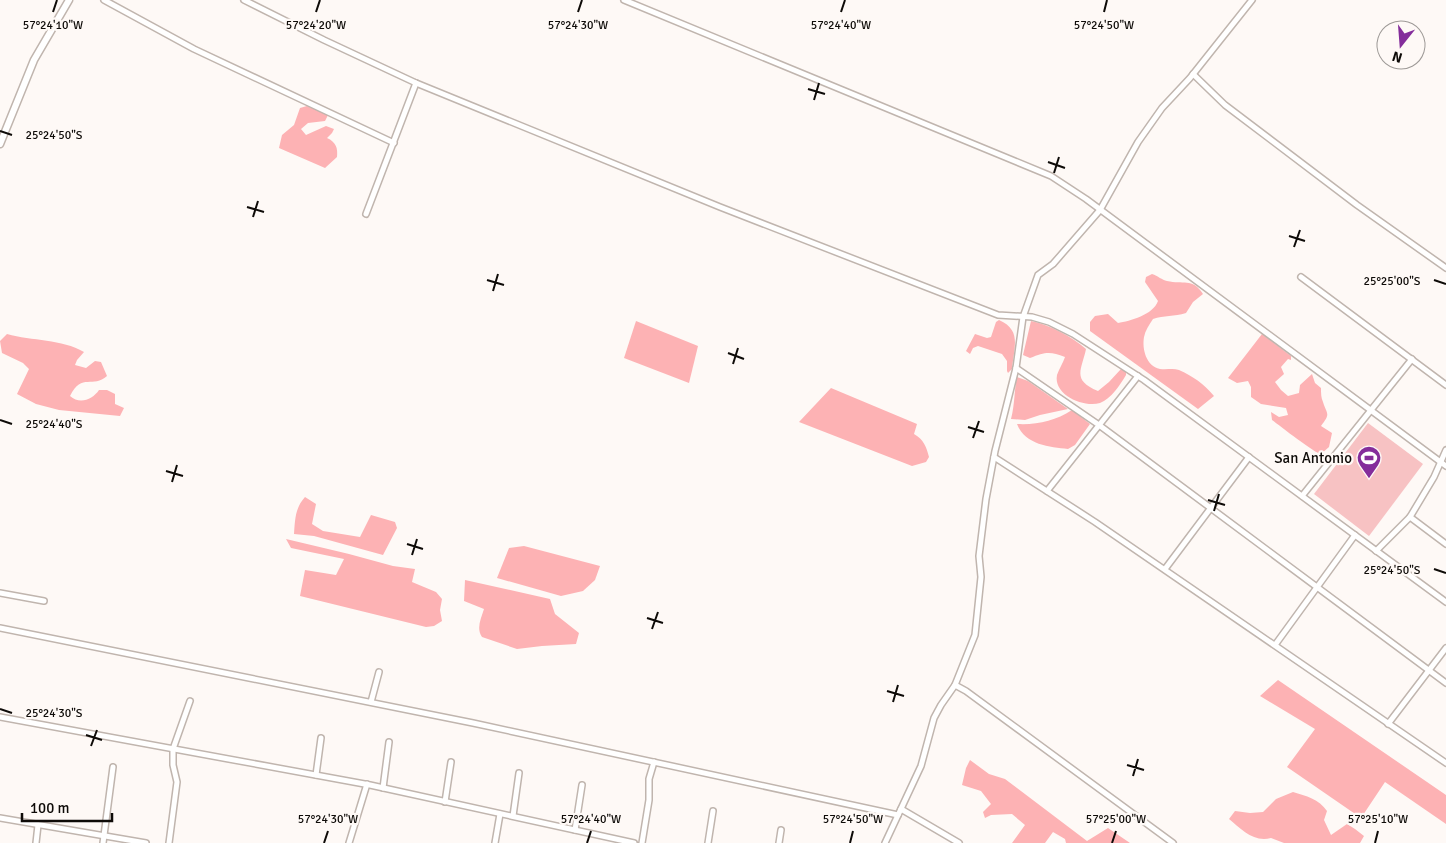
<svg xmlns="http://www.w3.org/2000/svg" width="1446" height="843" font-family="Signika,sans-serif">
<rect width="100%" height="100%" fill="#fef9f6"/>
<path fill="#f7c2c3" d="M1368,423L1423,464L1369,536L1314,494Z"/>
<g fill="#fdb2b4">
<path d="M307,106L328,115L325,121L308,123L301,129L306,135L326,126L334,129L332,133L327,138C336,142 338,148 337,157L325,168L279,148L282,135L294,125L300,108Z"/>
<path d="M1152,274C1158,276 1162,280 1167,281C1183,285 1192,277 1203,294L1193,302L1186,313C1174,317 1164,315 1153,319C1149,325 1145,331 1144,337C1142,349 1146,366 1160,369C1167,370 1173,368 1179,370C1194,377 1203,383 1214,396L1198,409L1090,331V322L1095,316L1108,314L1118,323C1130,321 1153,315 1158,301L1145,282L1146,277Z"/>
<path d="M999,320C1022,330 1014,347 1012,369L1008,373L1007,371V361L1002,354L978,346L973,348L970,354L966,351L975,334L987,338L991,337L996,322Z"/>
<path d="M636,321L698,346L689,383L624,358Z"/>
<path d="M1031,321C1050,325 1071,336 1086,349C1082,369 1071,380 1098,391L1109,382L1121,369L1126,372V375C1120,385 1111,399 1100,403C1084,408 1053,395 1057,375C1059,369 1063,363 1065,357C1050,351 1045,352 1030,358L1023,355Z"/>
<path d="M7,334C32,341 62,339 84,352L77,360L75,365L86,368L95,361L101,362L107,376C93,389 82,372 70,396C80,405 93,399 99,390H107L115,394V404L124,408L120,416L59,410L36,404L17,394L29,369L23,363L2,353L0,341Z"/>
<path d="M1262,334L1291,356V360L1288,359L1281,367L1284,374L1275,382L1281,390L1288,396L1299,393L1300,385L1312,374L1315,383L1321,388C1321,393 1321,398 1323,402C1327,415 1331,413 1321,426L1332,433L1329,447L1321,454C1316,454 1280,426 1272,420L1271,412L1279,417L1288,415L1286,408L1261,404L1251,397V387L1248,381L1237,383L1228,378Z"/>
<path d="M1017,377L1028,381L1068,409L1040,415L1025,420L1011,419C1015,404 1014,391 1017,377Z"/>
<path d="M831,388L917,424L914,434C924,440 926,446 929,457L926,462L912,466L799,422Z"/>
<path d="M1072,410L1090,424L1075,445L1068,449C1050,447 1025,445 1017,424C1037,425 1055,421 1072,410Z"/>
<path d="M305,497L316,504L312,524L323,531L360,537L371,515L395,522L397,528L383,555L314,536L294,534C295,520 295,508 305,497Z"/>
<path d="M286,539L349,554L393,566L415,569L412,582L436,592L442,599L440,610L442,621L434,626L426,627L300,596L305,570L336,575L344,559L291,548Z"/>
<path d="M524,546L600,566L595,580L583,591L561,596L497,578L509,548Z"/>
<path d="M465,580L550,599L555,614L579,633L576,644L542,646L517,649L482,637C476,628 481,619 484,609L464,601Z"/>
<path d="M1278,680L1446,795V824L1385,782L1361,818L1287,767L1315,729L1260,696Z"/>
<path d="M970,760L989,774L1005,779L1087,841L1108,828L1130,843H1066L1065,839L1053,832L1045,843H1012L1025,825L1012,814L991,815L985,818L983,812L991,804L981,791L962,785L966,768Z"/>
<path d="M1293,792C1306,796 1319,799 1327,811L1324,820L1331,835L1347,824L1355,829L1364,836L1360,843H1284L1271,838C1254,843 1241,829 1229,819L1235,811L1250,813L1263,812L1276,799Z"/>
</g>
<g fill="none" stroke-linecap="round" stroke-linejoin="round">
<defs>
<g id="minor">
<path d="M104,0L194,49L394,143"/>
<path d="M244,0L324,40L416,83L720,207L998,315L1032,317L1049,322L1073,334L1144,380L1446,602"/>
<path d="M624,0L1051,176L1086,199L1446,466"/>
<path d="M1193,74L1225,105L1357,205L1446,268"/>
<path d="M366,214L416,83"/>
<path d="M1301,277L1446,385"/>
<path d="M1016,368L1099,425L1446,683"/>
<path d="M994,457L1095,522L1446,763"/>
<path d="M1047,491L1138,376"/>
<path d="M1302,496L1412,359"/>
<path d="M1410,517L1446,544"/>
<path d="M1376,551L1410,517L1434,477L1446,450"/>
<path d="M1165,569L1249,457"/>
<path d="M0,593L44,601"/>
<path d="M0,628L473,723L898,815"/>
<path d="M1275,645L1355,535"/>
<path d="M955,685L966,691L1173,843"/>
<path d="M371,702L379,672"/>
<path d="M0,717L370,785L634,843"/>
<path d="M1388,724L1446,648"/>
<path d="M316,775L321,738"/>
<path d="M383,788L389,742"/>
<path d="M445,802L451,762"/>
<path d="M901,809L959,843"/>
<path d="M513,816L519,773"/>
<path d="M0,818L146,843"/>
<path d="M575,830L582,785"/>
<path d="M36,843L38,825"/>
<path d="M103,843L113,767"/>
<path d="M169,843L177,782L173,765V749L190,701"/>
<path d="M349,843L367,784"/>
<path d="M495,843L500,814"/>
<path d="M642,843L649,800V779L654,762"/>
<path d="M708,843L713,811"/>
<path d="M779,843L781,830"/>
<path d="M885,843L921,766L934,718L941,705L955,685L975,635L981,577L979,556L986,499L995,451L1016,368L1023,317L1038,275L1053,264L1100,210L1138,142L1162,108L1190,78L1252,0"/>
</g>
<path id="tertiary" d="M0,144L34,60L69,0"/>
</defs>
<use href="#minor" stroke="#c0b5ae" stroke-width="8"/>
<use href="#tertiary" stroke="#c0b5ae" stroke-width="9"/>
<use href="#minor" stroke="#fff" stroke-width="5"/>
<use href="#tertiary" stroke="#fff" stroke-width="6"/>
</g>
<path fill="none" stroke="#0e0b08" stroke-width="2" d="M53,12L57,0M316,12L320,0M578,12L582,0M841,12L845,0M1104,12L1107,0M808,89L825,94M814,100L819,83M0,131L12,135M1048,162L1065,168M1054,173L1059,157M247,207L264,212M253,217L258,201M1289,236L1305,241M1294,247L1300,230M487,280L504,285M1434,280L1446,284M493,291L498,274M728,353L744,359M733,364L738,348M0,420L12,424M968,427L984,432M973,438L979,421M166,471L183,476M172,482L177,465M1208,500L1225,505M1214,511L1219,494M407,544L423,549M412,555L417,539M1434,569L1446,573M647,618L663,623M652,629L658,612M887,691L904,696M893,702L898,685M0,709L12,713M86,735L102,740M91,746L97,730M1127,765L1144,770M1133,776L1138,759M324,843L328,831M587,843L591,831M850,843L853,831M1112,843L1116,831M1375,843L1378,831"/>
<defs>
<symbol id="stadium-pin" viewBox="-11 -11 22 30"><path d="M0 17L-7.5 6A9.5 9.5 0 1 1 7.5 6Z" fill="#842d9b" stroke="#fef9f6"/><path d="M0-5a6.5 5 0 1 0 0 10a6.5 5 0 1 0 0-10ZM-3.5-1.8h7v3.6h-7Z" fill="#fff"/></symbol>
</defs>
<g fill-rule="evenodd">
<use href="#stadium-pin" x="1355" y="444" width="28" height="38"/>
</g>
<g text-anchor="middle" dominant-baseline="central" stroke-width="4.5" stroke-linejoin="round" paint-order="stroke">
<g font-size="15" fill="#0e0b08" stroke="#fef9f6" text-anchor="end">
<text x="1352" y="458">San Antonio</text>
</g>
</g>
<g font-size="12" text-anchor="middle" fill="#0e0b08" stroke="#fef9f6" stroke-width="4.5" stroke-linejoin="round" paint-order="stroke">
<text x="53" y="29">57°24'10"W</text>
<text x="316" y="29">57°24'20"W</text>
<text x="578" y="29">57°24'30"W</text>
<text x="841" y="29">57°24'40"W</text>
<text x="1104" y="29">57°24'50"W</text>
<text x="54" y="139">25°24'50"S</text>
<text x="1392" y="285">25°25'00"S</text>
<text x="54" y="428">25°24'40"S</text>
<text x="1392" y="574">25°24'50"S</text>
<text x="54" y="717">25°24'30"S</text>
<text x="328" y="823">57°24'30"W</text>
<text x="591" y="823">57°24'40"W</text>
<text x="853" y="823">57°24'50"W</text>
<text x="1116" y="823">57°25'00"W</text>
<text x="1378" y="823">57°25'10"W</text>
</g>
<g transform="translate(1401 45) rotate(197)"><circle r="24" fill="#fef9f6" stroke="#9e9a97"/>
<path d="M0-4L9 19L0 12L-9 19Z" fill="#842d9b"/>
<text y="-8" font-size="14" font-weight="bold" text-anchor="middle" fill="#0e0b08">N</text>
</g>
<path d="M22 813v8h90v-8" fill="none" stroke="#0e0b08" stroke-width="2.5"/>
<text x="30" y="813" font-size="15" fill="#0e0b08" stroke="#fef9f6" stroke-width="4" paint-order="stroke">100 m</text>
</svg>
